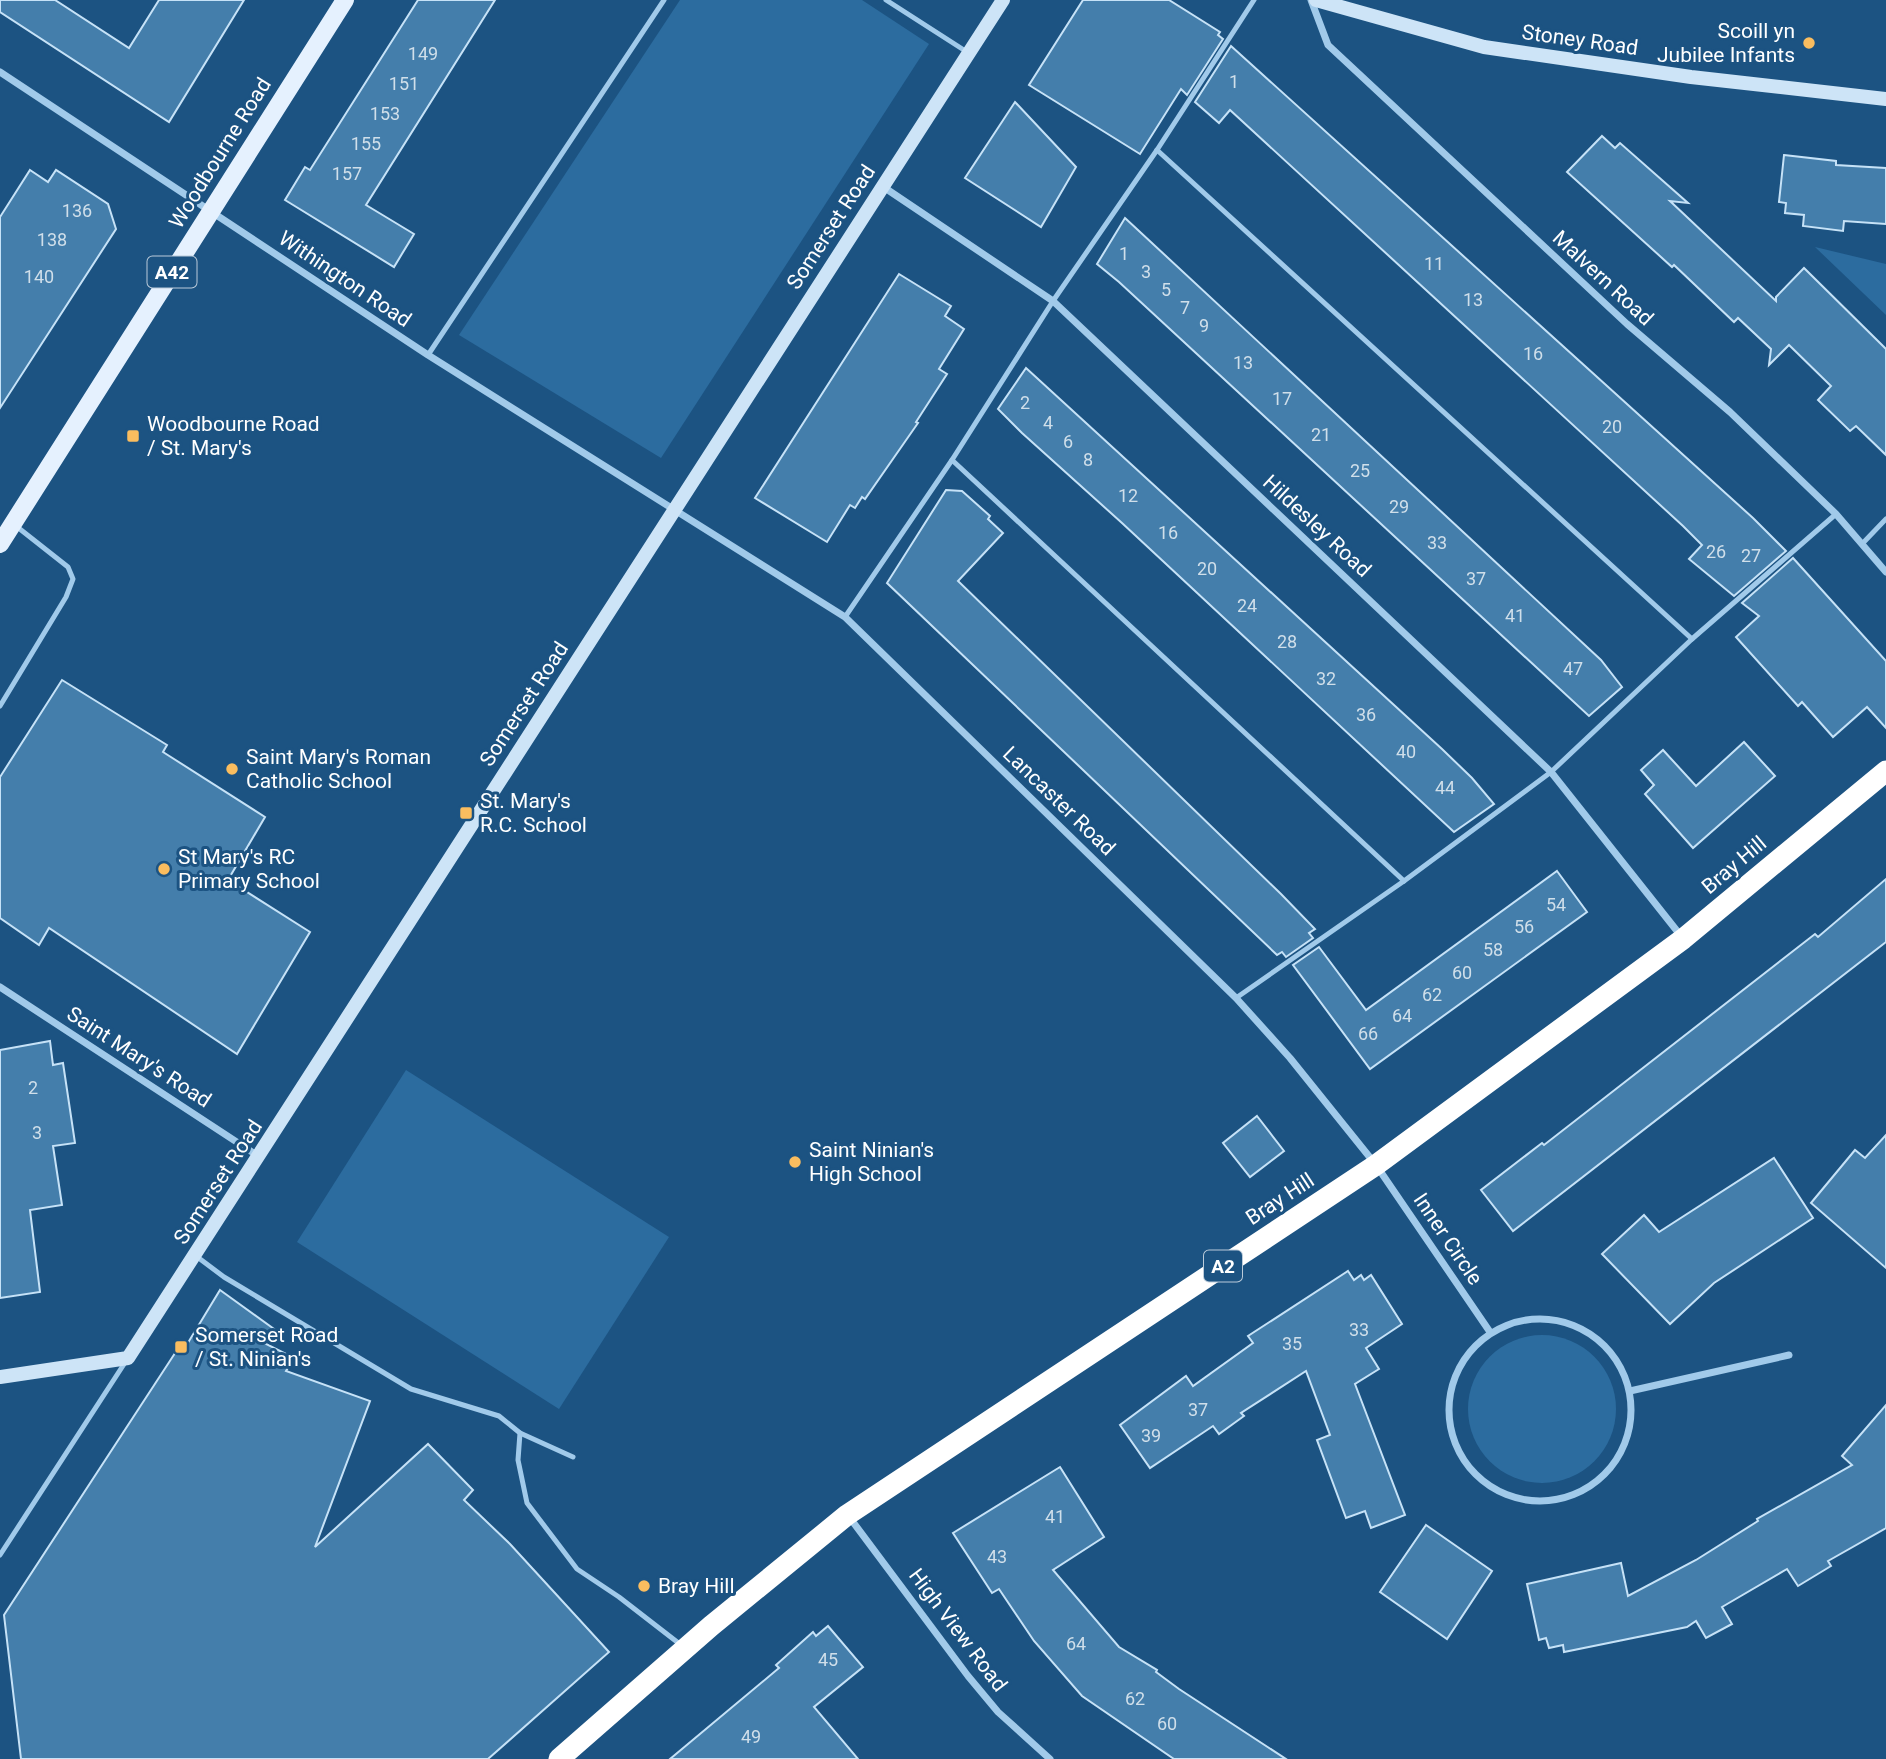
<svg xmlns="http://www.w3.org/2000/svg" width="1886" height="1759" font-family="Roboto,sans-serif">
<rect width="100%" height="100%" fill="#1c5382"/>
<g fill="#2c6c9f">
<path d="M680,0H862L929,44L661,458L459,335Z"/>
<path d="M1815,247L1886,264V315Z"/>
<path d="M406,1070L669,1237L559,1409L297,1242Z"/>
<circle cx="1542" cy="1409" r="74"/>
</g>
<g fill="#447eab" stroke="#c6e2f7" stroke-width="2">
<path d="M0,0H55L129,48L159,0H244L169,122L0,12Z"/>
<path d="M418,0H495L366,205L414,234L394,267L285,200L305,167L310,170Z"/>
<path d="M1083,0H1169L1220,32L1218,35L1223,39L1187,95L1181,89L1140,154L1029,85Z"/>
<path d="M1231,46L1753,518L1786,551L1734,596L1689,559L1702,545L1683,526L1230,110L1219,123L1195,102Z"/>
<path d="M1015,102L1076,167L1041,227L965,178Z"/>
<path d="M1602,136L1615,148L1620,143L1688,203L1670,201L1776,301V297L1804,268L1886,349V455L1856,426L1850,431L1818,400L1831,386L1789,345L1769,365L1771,349L1738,318L1734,322L1674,265L1672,267L1567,172Z"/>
<path d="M1784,155L1836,161V165L1886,168V224L1844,221L1843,231L1803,226L1804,215L1785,213L1786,203L1779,202Z"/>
<path d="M30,170L48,182L56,170L108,204L116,229L0,408V217Z"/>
<path d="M1125,218L1601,660L1622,687L1589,716L1119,282L1097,264Z"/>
<path d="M899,274L951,306L945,316L964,329L939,369L947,374L916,422L918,423L865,499L862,497L855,508L850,505L827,542L755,498Z"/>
<path d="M1026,368L1442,749L1472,778L1494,804L1454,832L1122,523L1022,433L998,409Z"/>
<path d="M946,490L962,491L990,516L988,519L1003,533L958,581L1281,894L1315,929L1309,933L1313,938L1286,957L1282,952L1277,955L887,583Z"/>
<path d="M1793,558L1886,661V728L1867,707L1833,737L1802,702L1798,706L1736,637L1759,616L1742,603Z"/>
<path d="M62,680L167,745L163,752L265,817L228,880L310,932L237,1054L49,928L39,945L0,918V777Z"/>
<path d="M1744,742L1775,776L1693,848L1645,794L1654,785L1641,770L1663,750L1696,786Z"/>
<path d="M1557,871L1587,912L1370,1069L1293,965L1319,947L1366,1010Z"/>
<path d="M1886,879V942L1513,1231L1481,1190L1542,1143L1544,1145L1815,934L1818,937Z"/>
<path d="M50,1041L53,1065L63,1063L75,1143L53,1146L62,1205L30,1210L40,1292L0,1298V1050Z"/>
<path d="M1257,1116L1284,1151L1250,1177L1223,1143Z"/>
<path d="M1886,1135V1268L1811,1203L1855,1150L1865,1158Z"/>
<path d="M1774,1158L1813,1218L1714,1283L1670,1324L1602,1254L1644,1215L1659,1232Z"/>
<path d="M1348,1271L1354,1280L1361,1275L1364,1280L1371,1275L1402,1324L1366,1348L1379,1369L1355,1384L1405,1515L1371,1528L1365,1511L1346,1518L1317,1440L1330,1435L1306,1371L1241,1413L1244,1416L1219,1434L1213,1426L1150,1468L1120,1425L1186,1376L1193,1386L1253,1343L1248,1336Z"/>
<path d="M220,1290L274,1329L264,1343L294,1358L286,1371L370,1401L315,1547L428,1444L473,1490L464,1500L510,1544L609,1652L488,1759H21L4,1615L179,1347L183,1351Z"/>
<path d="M1886,1405V1528L1828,1561L1831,1566L1798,1586L1787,1569L1722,1607L1732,1624L1706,1638L1696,1621L1687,1627L1564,1652L1563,1645L1549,1648L1546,1638L1539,1640L1527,1584L1621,1563L1628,1596L1696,1560L1758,1521L1757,1519L1852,1465L1842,1456Z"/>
<path d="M1060,1467L1104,1537L1053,1570L1119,1647L1157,1670L1156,1672L1179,1689L1286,1759H1174L1082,1696L1034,1641L999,1589L992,1593L953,1533Z"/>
<path d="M1426,1525L1492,1571L1447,1639L1380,1592Z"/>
<path d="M828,1626L863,1667L814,1707L858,1759H670L779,1668L776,1665L813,1632L816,1636Z"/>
</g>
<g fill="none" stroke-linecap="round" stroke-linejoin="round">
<g stroke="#a1caea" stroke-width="5">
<path d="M886,0L967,52"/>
<path d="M1157,150L1692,639"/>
<path d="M428,355L664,0"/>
<path d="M952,460L1404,881"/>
<path d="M1862,544L1886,519"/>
<path d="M845,617L952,460L1053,301L1157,150L1254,0"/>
<path d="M0,706L66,597L73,579L68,567L16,526"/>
<path d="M1236,998L1404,881L1551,772L1692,639L1836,514"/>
<path d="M196,1256L224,1277L411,1389L499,1416L520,1433L518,1460L527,1503L577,1569L619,1597L681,1645"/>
<path d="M520,1433L573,1457"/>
<path d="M0,1555L126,1361"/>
</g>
<g stroke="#a1caea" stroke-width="7">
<path d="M1311,0L1328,45L1627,324L1730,412L1836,514L1886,572"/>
<path d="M0,72L428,355L845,617L1236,998L1290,1058L1376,1165L1490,1332"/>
<path d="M882,186L1053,301L1551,772L1681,936"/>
<path d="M0,987L258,1156"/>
<circle cx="1540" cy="1410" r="91"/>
<path d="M1630,1391L1789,1355"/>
<path d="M850,1518L968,1676L998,1712L1050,1759"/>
</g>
<g stroke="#cde4f7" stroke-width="14">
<path d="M1316,0L1484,47L1691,77L1886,99"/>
<path d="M0,1377L128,1358L1003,0"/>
</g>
<path stroke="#e5f1fe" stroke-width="18" d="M0,544L345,0"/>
<path stroke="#fff" stroke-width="21" d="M559,1759L711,1626L847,1515L1376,1165L1683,939L1886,771"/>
</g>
<g fill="#fabd5f" stroke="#1c5382" stroke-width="2.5">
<circle cx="1809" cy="43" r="7"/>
<rect x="126" y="429" width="14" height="14" rx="3.5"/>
<circle cx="232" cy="769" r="7"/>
<rect x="459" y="806" width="14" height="14" rx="3.5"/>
<circle cx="164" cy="869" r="7"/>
<circle cx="795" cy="1162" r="7"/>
<rect x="174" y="1340" width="14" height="14" rx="3.5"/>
<circle cx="644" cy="1586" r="7"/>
</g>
<g text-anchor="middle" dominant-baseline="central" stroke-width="6" stroke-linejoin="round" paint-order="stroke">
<g font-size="18" fill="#d0dfea">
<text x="423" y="53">149</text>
<text x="1234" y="81">1</text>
<text x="404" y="83">151</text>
<text x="385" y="113">153</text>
<text x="366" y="143">155</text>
<text x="347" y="173">157</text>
<text x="77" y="210">136</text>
<text x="52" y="239">138</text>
<text x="1124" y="253">1</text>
<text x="1434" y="263">11</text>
<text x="1146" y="271">3</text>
<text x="39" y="276">140</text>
<text x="1166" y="289">5</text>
<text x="1473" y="299">13</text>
<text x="1185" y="307">7</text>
<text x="1204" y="325">9</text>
<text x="1533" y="353">16</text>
<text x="1243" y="362">13</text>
<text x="1282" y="398">17</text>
<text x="1025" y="402">2</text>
<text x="1048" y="422">4</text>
<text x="1612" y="426">20</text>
<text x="1321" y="434">21</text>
<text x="1068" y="441">6</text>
<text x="1088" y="459">8</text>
<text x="1360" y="470">25</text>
<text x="1128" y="495">12</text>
<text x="1399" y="506">29</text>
<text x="1168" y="532">16</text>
<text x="1437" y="542">33</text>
<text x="1716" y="551">26</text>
<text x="1751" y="555">27</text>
<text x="1207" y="568">20</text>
<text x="1476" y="578">37</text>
<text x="1247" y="605">24</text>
<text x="1515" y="615">41</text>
<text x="1287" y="641">28</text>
<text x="1573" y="668">47</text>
<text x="1326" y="678">32</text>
<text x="1366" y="714">36</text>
<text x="1406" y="751">40</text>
<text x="1445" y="787">44</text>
<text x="1556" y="904">54</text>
<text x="1524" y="926">56</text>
<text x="1493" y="949">58</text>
<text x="1462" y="972">60</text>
<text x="1432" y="994">62</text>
<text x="1402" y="1015">64</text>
<text x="1368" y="1033">66</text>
<text x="33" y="1087">2</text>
<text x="37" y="1132">3</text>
<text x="1359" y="1329">33</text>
<text x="1292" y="1343">35</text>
<text x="1198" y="1409">37</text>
<text x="1151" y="1435">39</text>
<text x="1055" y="1516">41</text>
<text x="997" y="1556">43</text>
<text x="1076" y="1643">64</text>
<text x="828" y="1659">45</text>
<text x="1135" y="1698">62</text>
<text x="1167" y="1723">60</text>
<text x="751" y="1736">49</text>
</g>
<g fill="#1c5382" stroke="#bbcbda" stroke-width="2">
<rect x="147.5" y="256.5" width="49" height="31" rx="5"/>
<rect x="1204" y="1250.5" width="38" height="31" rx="5"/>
</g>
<g font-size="19" font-weight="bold" fill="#fff">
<text x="172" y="272">A42</text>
<text x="1223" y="1266">A2</text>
</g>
<g font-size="21" fill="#fff" stroke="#1c5382" text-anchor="start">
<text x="1795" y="31" text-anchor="end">Scoill yn<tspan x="1795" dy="24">Jubilee Infants</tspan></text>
<text x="147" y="424">Woodbourne Road<tspan x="147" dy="24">/ St. Mary's</tspan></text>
<text x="246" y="757">Saint Mary's Roman<tspan x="246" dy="24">Catholic School</tspan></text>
<text x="480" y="801">St. Mary's<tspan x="480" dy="24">R.C. School</tspan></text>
<text x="178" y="857">St Mary's RC<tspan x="178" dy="24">Primary School</tspan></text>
<text x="809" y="1150">Saint Ninian's<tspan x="809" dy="24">High School</tspan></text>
<text x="195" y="1335">Somerset Road<tspan x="195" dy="24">/ St. Ninian's</tspan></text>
<text x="658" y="1586">Bray Hill</text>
</g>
<g font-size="21" fill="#fff" stroke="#1c5382">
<text transform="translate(1580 40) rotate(8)">Stoney Road</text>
<text transform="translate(220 153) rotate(-58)">Woodbourne Road</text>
<text transform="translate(831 227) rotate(-57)">Somerset Road</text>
<text transform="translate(1603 278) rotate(43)">Malvern Road</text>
<text transform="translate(345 279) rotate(34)">Withington Road</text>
<text transform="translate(1317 526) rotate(43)">Hildesley Road</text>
<text transform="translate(524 704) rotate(-57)">Somerset Road</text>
<text transform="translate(1059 801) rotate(44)">Lancaster Road</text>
<text transform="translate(1734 865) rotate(-40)">Bray Hill</text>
<text transform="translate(139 1057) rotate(33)">Saint Mary's Road</text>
<text transform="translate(218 1182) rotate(-57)">Somerset Road</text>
<text transform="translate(1280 1199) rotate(-33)">Bray Hill</text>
<text transform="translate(1448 1239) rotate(56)">Inner Circle</text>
<text transform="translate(958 1630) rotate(53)">High View Road</text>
</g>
</g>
</svg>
